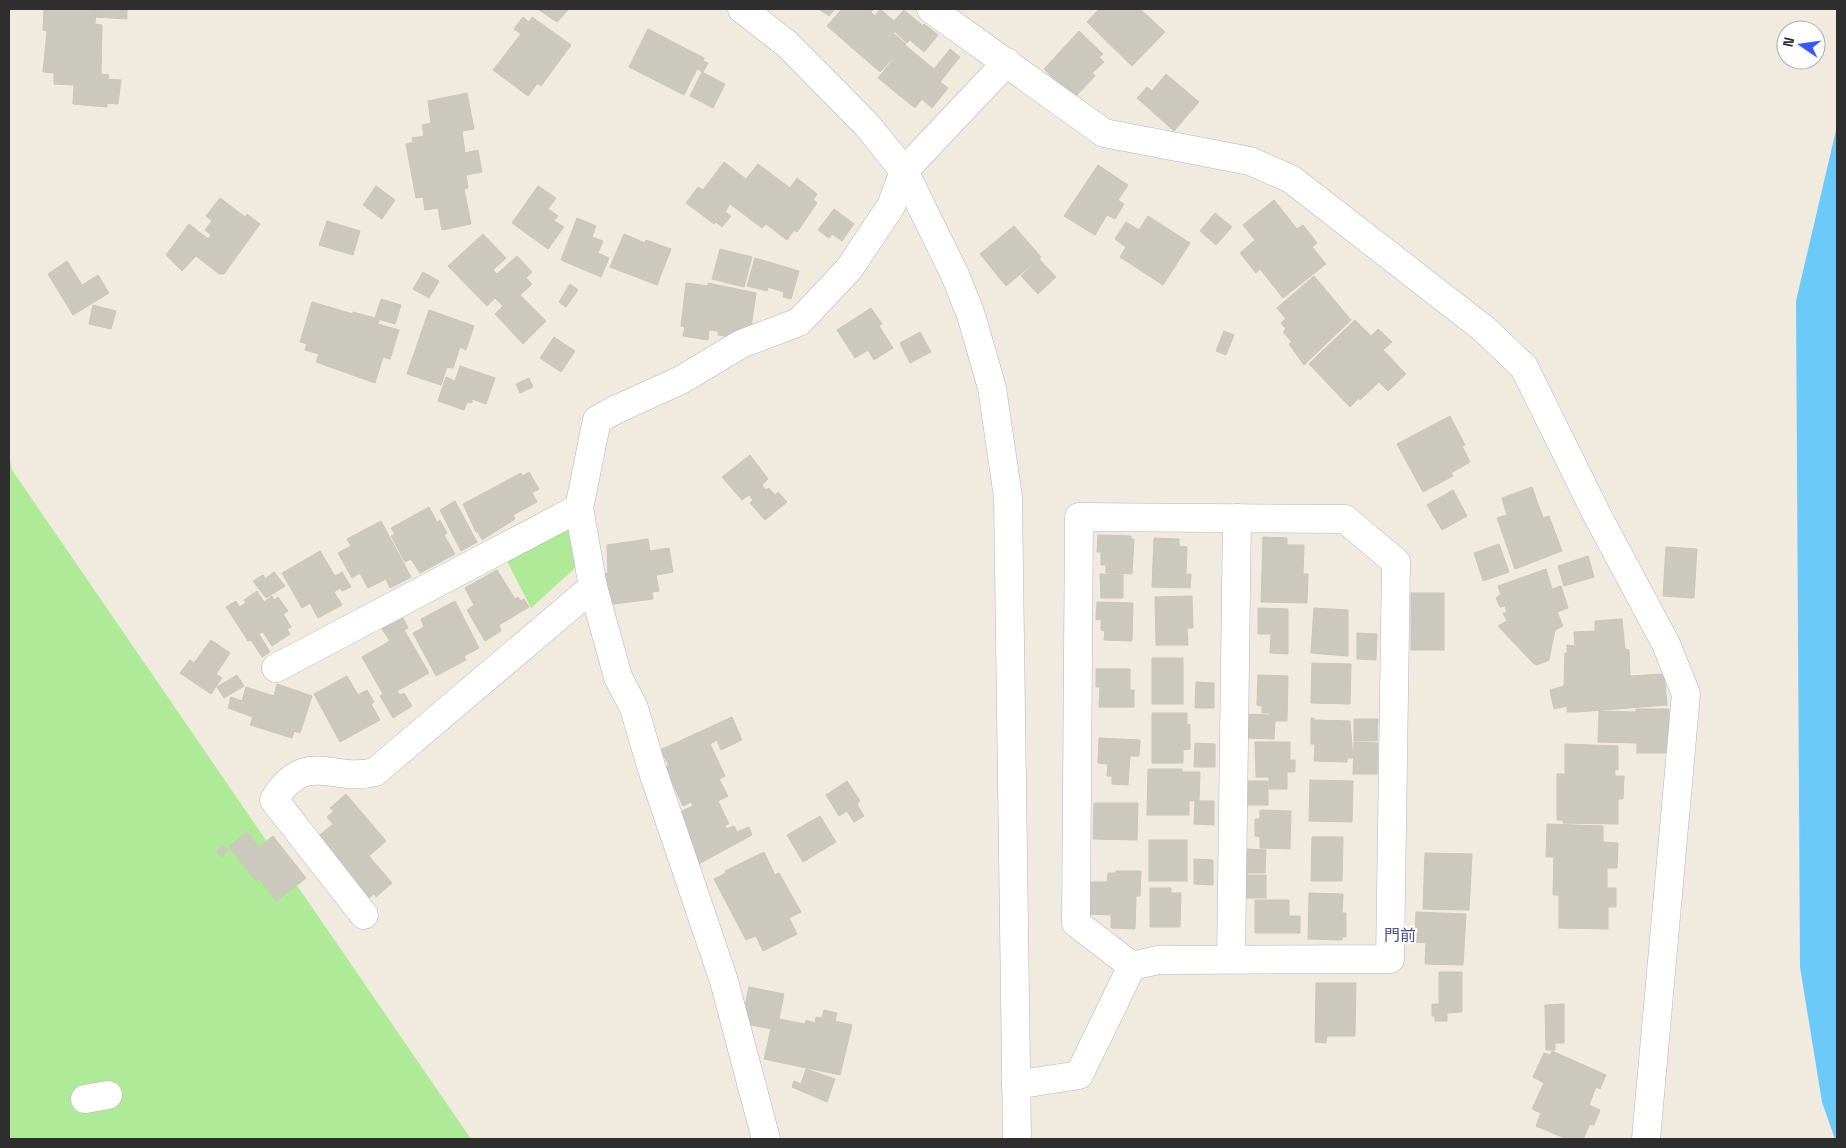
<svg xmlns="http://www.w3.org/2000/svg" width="1846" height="1148" font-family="'Space Grotesk','Noto Sans JP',sans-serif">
<rect width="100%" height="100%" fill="#f0eadf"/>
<g fill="#afea98">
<path d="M9,456L12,470L471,1139H9Z"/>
<path d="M568,529L574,531L577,561L574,569L531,608L507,561Z"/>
</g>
<path fill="#6bcaf9" d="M1837,126V1139H1835L1822,1102L1800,967L1796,301Z"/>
<g fill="#cbc8be" stroke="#ccc6b8">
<path d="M44,9H96L95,24L102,25L101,74L109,75L108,79L121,80L118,104L107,103V107L73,104L74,85L54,84V73L43,72L47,31L43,30Z"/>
<path d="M96,9H127V19L95,17Z"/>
<path d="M538,9H569L557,22Z"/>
<path d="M819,9H835L829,16Z"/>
<path d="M842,9H874L871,12L875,16L880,9L900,26L893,33L906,44L880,72L827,26Z"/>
<path d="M1099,9H1140L1165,32L1132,66L1087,22Z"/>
<path d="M904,10L922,25L907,43L895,32L900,26L894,21Z"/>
<path d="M523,17L529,22L532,17L571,45L541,86L538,83L528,96L493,70L521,34L514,29Z"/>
<path d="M924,24L938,35L924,52L910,40Z"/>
<path d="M648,29L704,58L703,61L708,63L703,72L697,69L684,95L629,67Z"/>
<path d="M1079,31L1103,54L1099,57L1104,62L1092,73L1095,76L1074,98L1044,69Z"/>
<path d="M905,45L934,69L950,49L960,57L940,82L937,80L915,108L878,78Z"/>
<path d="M702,72L725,84L713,108L690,96Z"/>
<path d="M1166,74L1199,102L1174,131L1137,98L1147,87L1152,91Z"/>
<path d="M937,80L948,88L932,108L922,99Z"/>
<path d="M467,93L474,129L462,131L465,153L478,150L482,172L466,175L468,188L464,189L471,224L442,230L438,208L425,210L423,197L416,198L406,144L413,142L412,138L424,136L422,125L431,123L428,101Z"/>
<path d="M724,162L746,179L758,164L790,188L797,178L817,194L813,200L817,203L797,232L794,230L787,240L766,224L762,228L730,204L725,212L731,216L722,227L716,222L714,224L686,203L698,187L703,190Z"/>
<path d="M1098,165L1128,185L1118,200L1124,204L1115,219L1107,215L1095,235L1064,216Z"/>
<path d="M376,186L395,200L382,219L363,205Z"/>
<path d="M538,186L556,198L548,209L558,216L554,221L564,227L548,249L512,223Z"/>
<path d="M220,198L245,217L247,214L260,224L224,274H219L196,256L182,271L166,255L189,224L208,239L211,235L205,230L212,221L206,216Z"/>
<path d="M1274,200L1297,229L1303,225L1317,243L1312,247L1326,264L1283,298L1260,269L1256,273L1240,253L1255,240L1243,225Z"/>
<path d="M834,209L854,224L842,241L832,234L829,238L818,230Z"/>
<path d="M1215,213L1232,227L1216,245L1200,231Z"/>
<path d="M1148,216L1190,243L1163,285L1120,257L1126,247L1115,239L1126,222L1139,230Z"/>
<path d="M577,218L596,226L592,237L603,241L598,253L609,258L601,277L561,260Z"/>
<path d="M327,221L360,231L353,255L319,245Z"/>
<path d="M1014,226L1041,257L1006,286L980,254Z"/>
<path d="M483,234L506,258L493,270L497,274L517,256L532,272L526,278L532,284L520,295L546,321L523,344L495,314L503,306L495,298L487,306L448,266Z"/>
<path d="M624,234L645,243L646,240L671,249L657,285L610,267Z"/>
<path d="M720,249L752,257L744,287L712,279Z"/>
<path d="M755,258L799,271L791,299L783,297L784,292L768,287L767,291L747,286Z"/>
<path d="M1039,259L1056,277L1038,294L1021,276Z"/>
<path d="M67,261L82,285L98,275L109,293L73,315L48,274Z"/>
<path d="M423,272L439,281L429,298L413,289Z"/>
<path d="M1314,276L1351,320L1304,365L1289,344L1292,342L1283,332L1286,329L1281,323L1286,319L1277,308Z"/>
<path d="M686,283L708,286V283L756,293L750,334L739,338L718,335V331L709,330L708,340L683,336L685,327L681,326Z"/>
<path d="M570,284L578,290L566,307L559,302Z"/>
<path d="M381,299L401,305L395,324L375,318Z"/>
<path d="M312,302L353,314V312L375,318L379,320L378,324L399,330L390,359L383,357L375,383L316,362L319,354L305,350L307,344L300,342Z"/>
<path d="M93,305L116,311L111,329L89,324Z"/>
<path d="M871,308L882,324L879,326L893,348L874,360L868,350L855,358L837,330Z"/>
<path d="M429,310L474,326L466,350L460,347L453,368L447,367L441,385L407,374Z"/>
<path d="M1355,320L1371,336L1378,329L1392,342L1383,350L1406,374L1388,391L1379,382L1360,400L1318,355Z"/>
<path d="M1224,331L1234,335L1226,355L1216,351Z"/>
<path d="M920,332L931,352L910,363L900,343Z"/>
<path d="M554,337L575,351L561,372L540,358Z"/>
<path d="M1318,355L1359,398L1350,407L1309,364Z"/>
<path d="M460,366L495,378L486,404L472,399V403L467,402L464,410L438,401L446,377L455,381Z"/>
<path d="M529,378L533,387L520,393L516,384Z"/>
<path d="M1450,416L1465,445L1462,446L1470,462L1451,473L1453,476L1423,492L1397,444Z"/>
<path d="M750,455L768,479L762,485L766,490L769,488L775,495L778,492L787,502L765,520L750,503L753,500L749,495L742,500L722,477Z"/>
<path d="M529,472L539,489L532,493L537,502L513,515L515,519L482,540L478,532H476L463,504L521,473L523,476Z"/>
<path d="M1532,487L1543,518L1549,516L1562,551L1515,569L1497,518L1507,515L1502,498Z"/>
<path d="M1453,490L1467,516L1442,530L1427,505Z"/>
<path d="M455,501L477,542L461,551L440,510Z"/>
<path d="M429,507L437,522L440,520L447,533L444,535L455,554L420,573L411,559L405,562L391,536L395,534L391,528Z"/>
<path d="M381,521L411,577L390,588L386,579L368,588L360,573L352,578L338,553L351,546L347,539Z"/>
<path d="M1098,535L1131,536V539H1134L1132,574L1106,573V565H1101V552H1097Z"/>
<path d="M1263,537L1287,538V545H1304L1303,574H1308L1307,603L1261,602Z"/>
<path d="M1154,538L1179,539V546L1187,547L1186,574H1191L1190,588L1152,587Z"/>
<path d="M648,539L650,551L669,548L673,572L656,575L659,591L652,592L653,599L606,605L601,574L608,573L607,545Z"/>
<path d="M1499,544L1509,572L1483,581L1474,553Z"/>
<path d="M1666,547L1697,549L1694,598L1663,596Z"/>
<path d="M320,551L335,576L342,572L351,587L342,591L340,588L334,592L342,605L318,618L310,603L302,608L282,573Z"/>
<path d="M1588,556L1594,577L1564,586L1558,566Z"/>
<path d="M1546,569L1552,589L1561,586L1568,608L1557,612L1563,626L1555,630L1549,660L1537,665L1533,663L1498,626L1507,621L1503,613H1507L1505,606L1500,607L1496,598L1501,594L1498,586Z"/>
<path d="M497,570L515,599L518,597L521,601L524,599L529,607L499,625L501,631L485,641L467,610L474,605L465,588Z"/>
<path d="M274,572L285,586L266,598L253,581L263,575L265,579Z"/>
<path d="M1100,574L1123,575V598H1101Z"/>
<path d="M257,591L264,602L272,596L274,600L278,597L288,611L283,614L291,627L287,629L290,634L272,646L263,632L259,634L270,652L262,657L251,640L248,641L226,607L236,601L239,607L246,603L244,600Z"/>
<rect x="1411" y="593" width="33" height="57"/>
<path d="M1192,596L1193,628H1187L1188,645H1156L1155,597Z"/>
<path d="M455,601L479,648L464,656L466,660L436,676L413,633L424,627L421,619Z"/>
<path d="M1097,602L1133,603L1132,641L1104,640L1105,631L1101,630V619L1096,620Z"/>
<path d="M1258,608L1288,609V654L1270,653L1271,634H1258Z"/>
<path d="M1314,608L1348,610V656L1311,653Z"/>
<path d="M403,618L408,628L404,630L429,673L397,691L400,695L404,693L412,706L393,718L380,696L383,694L362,657L390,641L382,629Z"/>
<path d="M1622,619L1625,649L1629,650L1630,676L1664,674L1667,705L1577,712H1567V706L1554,709L1550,690L1564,686L1565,653H1567V645L1575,646L1574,632L1595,631V621Z"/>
<path d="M1357,633L1377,634L1376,660L1357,659Z"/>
<path d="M211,640L230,653L216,674L222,678L211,694L180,673L190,660L194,663Z"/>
<rect x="1152" y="658" width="31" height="46"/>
<path d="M1312,663L1351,664L1350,704L1311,703Z"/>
<path d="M1096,669H1130V690H1134V707H1099L1100,687H1096Z"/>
<path d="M237,675L244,686L224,698L217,687Z"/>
<path d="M1258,675L1288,676L1287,721H1270V713H1262V706L1257,705Z"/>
<path d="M347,676L358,695L367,690L374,702L371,704L380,720L340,742L314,694Z"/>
<path d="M1196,682L1214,683V708H1195Z"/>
<path d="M277,684L312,696L300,733L294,731L292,738L250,725L253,717L228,708L231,697L242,701L246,687L274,696Z"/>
<path d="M1636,709H1669L1668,753H1637V743L1598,742L1599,711L1636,712Z"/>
<path d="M1152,713H1187V725L1190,724V749L1183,750V763H1152Z"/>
<path d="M1246,714L1270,715V721H1275L1274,739L1246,738Z"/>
<path d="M732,717L742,740L721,750L717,740L710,744L725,776L719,779L728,796L718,801L729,824L725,825L726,829L734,826L737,832L749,827L752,835L695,866L680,812L693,806L691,802L683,806L665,767L669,765L660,750Z"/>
<path d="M1311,718H1314V720L1350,721L1353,758H1347V762L1314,761L1315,744H1311Z"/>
<path d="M1354,719H1378L1377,741H1354Z"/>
<path d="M1099,738L1140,740L1139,756H1130L1128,785L1112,784V776H1107L1108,764L1098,763Z"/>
<path d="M1255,742H1290V760H1295V772H1287V789H1269V777H1256Z"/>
<path d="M1354,742L1378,743L1377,774H1353Z"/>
<path d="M1195,743L1215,744V767H1194Z"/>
<path d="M1565,744L1618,746V770L1615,769V776H1624L1623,799H1618V824L1563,823V820H1557V774H1565Z"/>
<path d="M1148,769H1182V772H1200L1199,801H1189V815H1147Z"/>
<path d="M1310,780L1353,781L1352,822L1309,821Z"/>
<path d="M847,781L860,801L857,804L864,816L854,822L847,811L839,816L826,795Z"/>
<rect x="1246" y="781" width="22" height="24"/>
<path d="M346,794L386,841L369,856L392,883L376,897L374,894L366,900L314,840L333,824L327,817L334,811L330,808Z"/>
<path d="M1195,801H1214V825L1194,824Z"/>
<path d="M1094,803H1138L1137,840L1093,839Z"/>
<path d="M1260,810L1291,811L1290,849L1260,848V837L1255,836V819H1260Z"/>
<path d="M820,816L836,842L803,862L787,835Z"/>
<path d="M1547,824L1603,826V842L1618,843L1617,868H1607V888H1616V907H1608V929L1559,928V895H1553L1554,857H1546Z"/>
<path d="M247,832L259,847L273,836L306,878L276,901L259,878L256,881L229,847Z"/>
<path d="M1312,837H1343L1342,881H1311Z"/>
<rect x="1149" y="840" width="38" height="41"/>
<path d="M222,845L228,849L222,857L217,853Z"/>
<path d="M1245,849L1266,850L1265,873H1244Z"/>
<path d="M764,852L775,875L779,873L801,912L789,918L797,934L763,951L756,936L746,940L714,879L726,873L725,871Z"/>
<path d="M1425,853L1472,854L1469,910L1423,909Z"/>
<path d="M1194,859L1213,860V885L1194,884Z"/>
<path d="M1116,871H1141L1140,896H1136L1135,929L1111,928V915L1088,914L1089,882H1107L1108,873H1116Z"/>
<rect x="1244" y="875" width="22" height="23"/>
<path d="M1150,888H1171V893H1181L1180,927H1150Z"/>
<path d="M1309,893L1343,894L1342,913H1346V937H1342V940L1308,939Z"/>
<path d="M1255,900H1289V916H1300V933H1255Z"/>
<path d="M1416,912L1466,914L1463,965L1425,964L1426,943L1415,942Z"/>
<path d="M1439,972H1462V1012L1447,1013V1021H1435V1016H1432V1004H1439Z"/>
<path d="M1316,983H1356L1355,1036H1327L1326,1043L1315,1042Z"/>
<path d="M749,987L784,994L779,1019L805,1024L806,1020L815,1023L816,1017L822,1018L824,1010L837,1013L835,1021L852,1025L840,1075L764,1059L771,1029L741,1023Z"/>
<path d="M1564,1004V1043H1555V1050H1546L1545,1005Z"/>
<path d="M1552,1051L1606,1075L1600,1089L1596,1087L1589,1105L1600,1110L1594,1125L1590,1124L1583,1139H1567L1536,1126L1541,1113L1532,1109L1544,1083L1533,1077L1544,1053L1550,1055Z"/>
<path d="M806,1069L835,1079L827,1102L792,1087L794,1081L801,1084Z"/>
</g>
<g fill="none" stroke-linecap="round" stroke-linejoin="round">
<defs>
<g id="street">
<path d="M931,9L1104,133L1250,161L1291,179L1484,329L1524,367L1596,513L1666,644L1686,694L1646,1139"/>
<path d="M1079,517L1345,519L1396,562L1390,959L1158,960L1132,966L1076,923Z"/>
<path d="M276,668L579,508"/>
<path d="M364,915L274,800C305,748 334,783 375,772L593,587"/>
<path d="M1231,959L1237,518"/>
<path d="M1016,1085L1079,1075L1132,966"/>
<path d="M85,1099L108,1095"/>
<path d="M766,1139L724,981L651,766L634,708L618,677L593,587L579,508L597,420L615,410L681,380L741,344L799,322L849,269L891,206L904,171L1007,62"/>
</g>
<path id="secondary" d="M742,9L787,44L867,125L904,171L955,275L971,315L992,388L1008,497L1017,1139"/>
</defs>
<use href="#street" stroke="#b3b5c2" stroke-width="29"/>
<use href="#secondary" stroke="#b3b5c2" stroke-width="29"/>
<use href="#street" stroke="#fff" stroke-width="28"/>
<use href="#secondary" stroke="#fff" stroke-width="28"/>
</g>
<g text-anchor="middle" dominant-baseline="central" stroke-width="4.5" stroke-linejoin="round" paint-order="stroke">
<g font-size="16" fill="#494f83" stroke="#fff">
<text x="1400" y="935">門前</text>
</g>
</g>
<rect width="1846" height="1148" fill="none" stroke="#2e2e2e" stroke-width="20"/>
<g transform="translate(1801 45) rotate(283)"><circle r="24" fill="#ffffff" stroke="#ababab"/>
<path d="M0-4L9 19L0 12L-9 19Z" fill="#3d55ff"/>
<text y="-8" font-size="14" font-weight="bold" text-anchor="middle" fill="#2e2e2e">N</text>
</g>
</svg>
